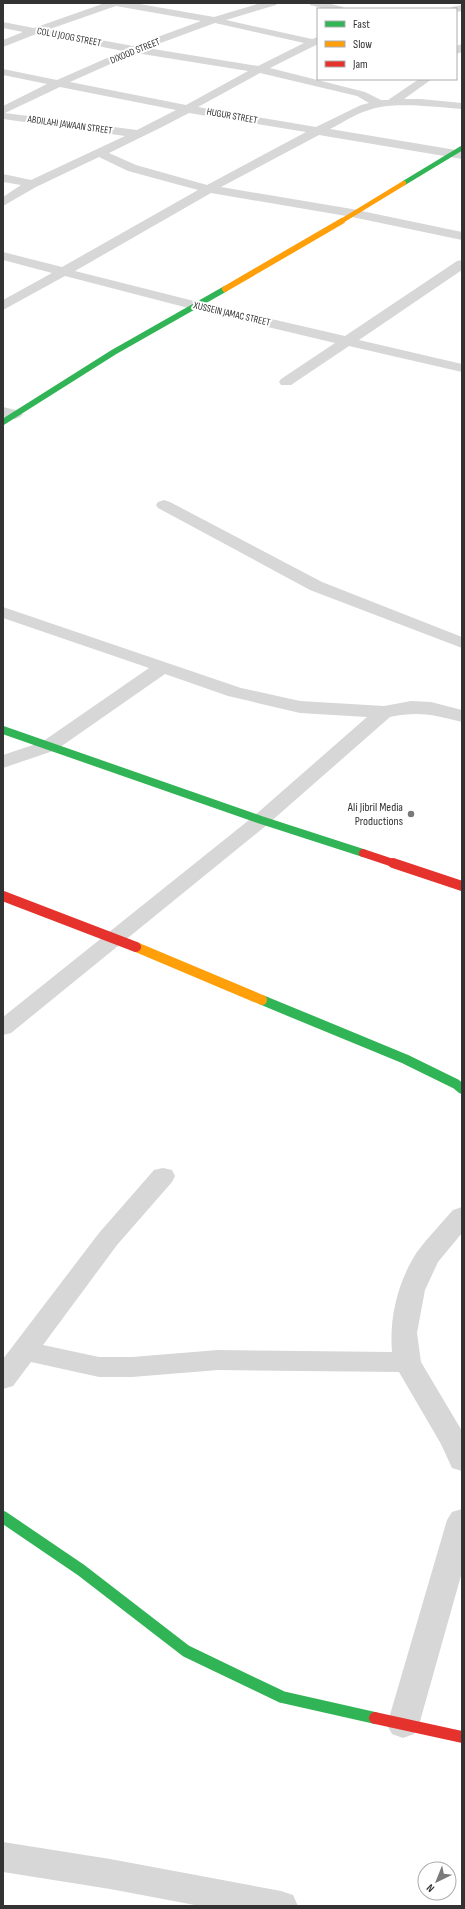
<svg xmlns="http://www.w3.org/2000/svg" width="465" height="1909" font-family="'Sofia Sans Condensed',sans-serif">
<rect width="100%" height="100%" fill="#fff"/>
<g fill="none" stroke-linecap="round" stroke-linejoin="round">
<g fill="#d7d7d7" fill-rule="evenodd">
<path d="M105,3H134L214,17L261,3H277L276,5L226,20L312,39L318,37V44L270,68L365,92L381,100H388L419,79H432L404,99H421L462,103V109C437,107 392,101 369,110C355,114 342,123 330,129L462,151V159L319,135L221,187L352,209L462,232V240L352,217L211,193L75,271L198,302L345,336L457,261L462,260V270L359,340L462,364V372L349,346L291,385H281L279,382L281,379L335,343L196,310L65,276L3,310V300L52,273L3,260V252L62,267L198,190L128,171L99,157L36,187L3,206V197L21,185L3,182V174L31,180L125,136L3,119V106L47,84L3,75V69L57,80L123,51L36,34L3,47V40L23,32L3,28V22L34,28ZM116,6L201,21L133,46L47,30ZM215,23L304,43L258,66L147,48ZM135,53H136L248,71L186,105L70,82ZM260,73L357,96L369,103L361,105L316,127L198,107ZM60,87L176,110L137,130L5,113ZM189,113L306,132L207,185L136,165L109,153L162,127Z"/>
<path d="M309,3H327L343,7L344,9H326L310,5Z"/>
<path d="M462,5V11L456,12V9H451L452,7Z"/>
<path d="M462,44V52L456,54V46Z"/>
<path d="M3,407L20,411L23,414L20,417L15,419L3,417Z"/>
<path d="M164,500L170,502L322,582L462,637V648L310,590L158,508L156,505L158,502Z"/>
<path d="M3,607L241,688L300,701L384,706L411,701L431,702L462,710V722C433,715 420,711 390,717L268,824L11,1033L3,1035V1017L254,816L367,717L300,713L228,696L165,674L56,750L3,768V755L42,742L149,668L3,618Z"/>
<path d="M163,1168L172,1170L175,1176L172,1182L117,1245L43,1345L99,1357H132L218,1350L392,1352C389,1318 398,1281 417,1252C428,1237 441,1224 453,1210L462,1207V1233L438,1262L425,1290L417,1333L421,1362L462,1431V1471L452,1468L441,1444L399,1372L218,1370L132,1377H99L31,1362L13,1386L3,1389V1359L99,1233L154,1170Z"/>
<path d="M462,1509V1572L419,1725L414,1734L403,1738L392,1734L387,1725L447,1520L452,1512Z"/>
<path d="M3,1842L110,1859L281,1891L293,1895L298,1906H200L110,1889L3,1872Z"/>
</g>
<path stroke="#30b455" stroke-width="4.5" d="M404,183L462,148"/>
<path stroke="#30b455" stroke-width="6" d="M3,422L114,352L225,289"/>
<path stroke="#30b455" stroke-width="8" d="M3,730L261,820L363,853"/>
<path stroke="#30b455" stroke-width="10" d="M262,1000L405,1059L456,1084L462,1089"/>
<path stroke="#30b455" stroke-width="12" d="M3,1517L81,1570L186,1651L282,1697L375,1718"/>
<path stroke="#ff9f0a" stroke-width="4.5" d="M340,222L404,183"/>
<path stroke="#ff9f0a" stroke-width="6" d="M225,289L342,221"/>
<path stroke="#ff9f0a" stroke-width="10" d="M136,947L262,1000"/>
<path stroke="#e5322d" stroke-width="8" d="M363,853L396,864"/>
<g stroke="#e5322d" stroke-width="10">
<path d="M393,863L462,886"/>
<path d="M3,896L136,947"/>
</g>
<path stroke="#e5322d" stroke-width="12" d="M375,1718L462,1737"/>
</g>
<circle fill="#7a7a7a" stroke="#fff" stroke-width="1.5" cx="411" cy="814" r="4"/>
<g text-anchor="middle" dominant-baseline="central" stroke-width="4" stroke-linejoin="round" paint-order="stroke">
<g font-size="10" fill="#333" stroke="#fff">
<text transform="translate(69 37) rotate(11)">COL U JOOG STREET</text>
<text transform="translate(135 51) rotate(-22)">DIXOOD STREET</text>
<text transform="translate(232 116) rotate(10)">HUGUR STREET</text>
<text transform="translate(70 125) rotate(8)">ABDILAHI JAWAAN STREET</text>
<text transform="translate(232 314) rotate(13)">XUSSEIN JAMAC STREET</text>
</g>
<g font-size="12" fill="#333" stroke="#fff" text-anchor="end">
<text x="403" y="807">Ali Jibril Media<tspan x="403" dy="14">Productions</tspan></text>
</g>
</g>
<rect width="465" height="1909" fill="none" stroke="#333333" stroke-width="8"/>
<rect x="317" y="8" width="140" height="72" fill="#ffffff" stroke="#adadad"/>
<rect x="325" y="21" width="20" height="6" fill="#30b455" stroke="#adadad"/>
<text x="353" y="28" font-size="12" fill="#333333">Fast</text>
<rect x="325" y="41" width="20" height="6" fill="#ff9f0a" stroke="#adadad"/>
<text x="353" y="48" font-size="12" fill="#333333">Slow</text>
<rect x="325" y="61" width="20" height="6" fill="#e5322d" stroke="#adadad"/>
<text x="353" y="68" font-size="12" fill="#333333">Jam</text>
<g transform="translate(437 1881) rotate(223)"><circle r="19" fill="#ffffff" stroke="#adadad"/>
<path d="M0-3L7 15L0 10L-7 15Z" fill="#7a7a7a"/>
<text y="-6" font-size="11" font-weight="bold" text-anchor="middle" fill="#333333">N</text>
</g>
</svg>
